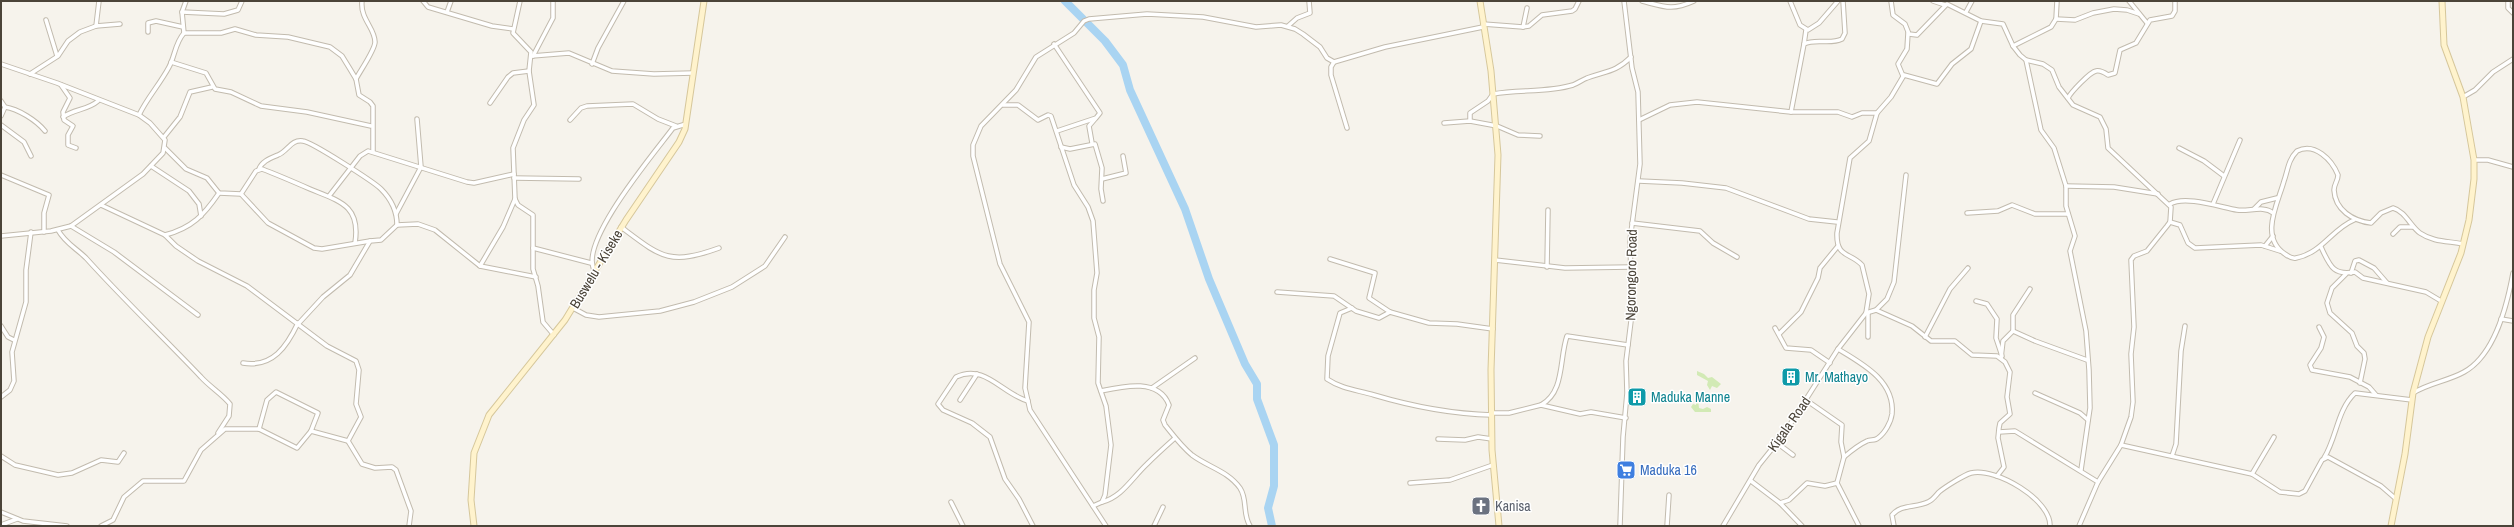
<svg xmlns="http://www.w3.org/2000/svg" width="2514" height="527" font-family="'Archivo Narrow',sans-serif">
<rect width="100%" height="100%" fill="#f6f3ec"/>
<g fill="#d2eab5">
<path d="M1697,371L1704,374L1708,378L1712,377L1721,384L1717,388L1712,386L1710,390L1707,385L1708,381L1697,375Z"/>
<path d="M1698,399L1699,408L1703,409L1707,407L1711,409V412H1695L1691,407L1693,404L1696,405V401Z"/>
</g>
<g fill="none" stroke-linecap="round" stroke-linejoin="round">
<path stroke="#a9d4f2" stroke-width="8" d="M1065,1L1105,41L1123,65L1130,90L1185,209L1209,279L1245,364L1257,384V399L1274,445V486L1268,508L1272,526"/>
<defs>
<g id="street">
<path d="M423,1L428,7L492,26L513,29"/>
<path d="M520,1L513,33L531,52L529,71L534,105L524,120L513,148L515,199L518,205L533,215V269L538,286L543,322L554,335"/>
<path d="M1642,1C1665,7 1672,11 1694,1"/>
<path d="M1790,1L1800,25L1808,30L1819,23L1838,1"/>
<path d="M1891,1L1893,15L1905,24L1909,34L1917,35L1947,4L1981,21L2003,24L2013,46L2020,55L2026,60L2043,64L2052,70L2059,87L2073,105L2100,117L2106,129L2108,148L2171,207L2170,222L2167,226L2147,251L2134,256L2131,260L2134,327L2131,354L2133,402L2131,417L2121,445L2098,482L2079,526"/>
<path d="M1933,1L1945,5"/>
<path d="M2129,1L2147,23"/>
<path d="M2508,1V8L2513,13"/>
<path d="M182,12L224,14L238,10L242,1"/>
<path d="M447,12L451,1"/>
<path d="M1966,12L1972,1"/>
<path d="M2056,19L2075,20L2093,13L2114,9L2127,10L2139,14"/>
<path d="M46,20L57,56"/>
<path d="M1483,24L1523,27L1529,26L1542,15L1572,11L1575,9L1579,1"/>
<path d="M96,26L99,1"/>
<path d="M1288,26L1297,18L1310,13L1309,1"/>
<path d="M1523,27L1527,8"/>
<path d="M148,32V23L156,21L183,27"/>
<path d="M184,33L182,12L186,1"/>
<path d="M1054,44L1100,113L1096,118L1057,131"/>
<path d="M1804,44L1806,30"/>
<path d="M2013,46L2051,27L2056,19L2057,1"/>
<path d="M532,56L569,53L612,71L654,74L693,73"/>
<path d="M533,56L553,18V1"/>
<path d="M2026,60L2041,130L2054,148L2066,186V206L2075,236L2070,251L2086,331L2089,370L2090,408L2081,470"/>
<path d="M171,62L206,73L215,89L231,92L261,106L307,112L371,126"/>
<path d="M1334,62L1331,67V75L1347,128"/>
<path d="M1,64L57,83L139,115L150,123L165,140L163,153L143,174L71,226L51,231L1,236"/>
<path d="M592,64L598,48L624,1"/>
<path d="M30,74L58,56L68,41L80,32L96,26L120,24"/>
<path d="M1903,76L1898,64L1907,49L1908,33"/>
<path d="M356,79C360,71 375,50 375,42C375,28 360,19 362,1"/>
<path d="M61,85L70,98L63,112L64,120L73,126L68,135V145L76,148"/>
<path d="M2463,97L2475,90L2493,72L2513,59"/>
<path d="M2068,98C2071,92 2090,72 2096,71C2100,70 2105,73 2108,75L2115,73L2120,50L2136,43L2150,20L2172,16L2175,11V1"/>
<path d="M1,101L5,107C18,109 36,120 45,131"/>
<path d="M490,103L508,77L513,73L529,71"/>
<path d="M1003,105H1018L1038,120L1048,115L1051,116L1074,185L1088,207L1093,221L1097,273L1094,290V318L1099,337L1098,383L1106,406L1111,445L1105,495L1102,502L1093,506"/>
<path d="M1791,112L1804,44C1816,38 1830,45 1842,39L1845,33L1843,1"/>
<path d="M139,115C147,98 160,84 169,67C175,56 175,43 184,33H221L235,29L256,35L288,37L330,47L342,56L350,69L356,79L359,95L370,102L373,106V151"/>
<path d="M1,116L5,107"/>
<path d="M63,117C74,109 88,110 98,101"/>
<path d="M570,120L581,108L587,106L633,104L658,119L676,126"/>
<path d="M1639,120L1670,105L1697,102L1791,112H1838L1852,117L1862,113H1877L1891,97L1904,75L1937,84L1952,64L1971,49L1981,21"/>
<path d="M1470,121V113L1488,101L1493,94C1519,89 1547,93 1573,85C1578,83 1582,80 1587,78C1606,71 1616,72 1631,57"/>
<path d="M1444,123L1470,121L1497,126L1518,135L1540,136"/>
<path d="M1,125L24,142L31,156"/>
<path d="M164,137L180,117L190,92L212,87"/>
<path d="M1092,143L1089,126L1095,119"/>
<path d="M1061,147L1070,149L1095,144L1102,168L1101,189L1103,201"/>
<path d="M165,148L186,169L207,178L219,193L241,194L268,223L314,248L322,249L370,241"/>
<path d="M2179,148L2204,161L2224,176"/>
<path d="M2474,160H2488L2513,167"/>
<path d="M151,166L189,191L199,204L201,216"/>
<path d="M259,169C262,161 271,158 278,155C288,151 291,139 303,141C312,142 374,182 381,189C391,199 397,211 397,225"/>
<path d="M1,175L49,195L44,213V232"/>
<path d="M514,178L579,179"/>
<path d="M1102,179L1126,173L1123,156"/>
<path d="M1639,181L1682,183L1726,188L1809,219L1837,222"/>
<path d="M2066,186L2114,187L2158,194"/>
<path d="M241,194L256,171L262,169C278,175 294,182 310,189C339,201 361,205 355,243"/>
<path d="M329,196L360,156L368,151L467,182L474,183L514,174"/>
<path d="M2170,204C2185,195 2220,207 2237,210C2248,212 2264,205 2273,213"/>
<path d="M2213,204L2240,140"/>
<path d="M101,205L165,235L176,246L198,261L247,286L327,346L356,361L359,370L356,404L361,417L348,441L362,464L375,468L392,467L396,470L411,511L409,526"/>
<path d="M2254,209L2261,202L2277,198"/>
<path d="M1967,213L1998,211L2012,205L2035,214H2068"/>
<path d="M396,214L421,167L417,119"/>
<path d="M2354,220C2332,229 2322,253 2296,258C2292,259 2289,257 2285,254C2259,237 2278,203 2284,181C2288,170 2288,160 2297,151C2315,142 2332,160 2338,175C2338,181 2334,184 2334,190C2335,210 2353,221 2371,223L2381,213L2393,208C2405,211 2411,227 2420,233C2433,242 2448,241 2463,244"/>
<path d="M2170,222L2180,225L2188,243L2195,248L2261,245L2280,251"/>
<path d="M1632,223L1700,231L1713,243L1737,257"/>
<path d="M71,226L114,252L198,315"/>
<path d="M621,227C661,257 669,266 719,248"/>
<path d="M58,230C65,243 76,248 86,258C123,299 163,337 201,377C210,387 222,394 230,404L229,416L218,433"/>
<path d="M2393,234L2400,227H2413"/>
<path d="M165,235C192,228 204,215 219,193"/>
<path d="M2265,246L2273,236"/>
<path d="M2321,247C2330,266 2333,276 2355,272L2363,278L2426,292L2441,301"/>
<path d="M533,248L591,263"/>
<path d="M1330,259L1375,273L1369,298L1390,312"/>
<path d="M1495,260L1565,268L1631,267"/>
<path d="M480,266L503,227L515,199"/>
<path d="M1547,267L1548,210"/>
<path d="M595,271C576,245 656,151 673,128L686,124"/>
<path d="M2351,273L2355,261L2359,260L2374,268L2387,283"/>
<path d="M2346,274L2332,288L2327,303L2330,313L2352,333L2357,346L2364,353L2365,359L2360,383"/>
<path d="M1277,292L1334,296L1356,311L1379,318L1390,312L1429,323L1457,324L1493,329"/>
<path d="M1976,301L1987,304L1997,319L1996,338L2002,356"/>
<path d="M573,308L586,315L599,317L660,311L694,302L732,287L765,266L785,237"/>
<path d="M1352,308L1340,313L1328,356L1327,379C1342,389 1357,390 1374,395C1411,406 1453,414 1492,415"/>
<path d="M1876,310L1912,326L1931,341H1955L1972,355L1997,356L2005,362L2010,372L2007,397L2010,414L2000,423L1999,428L1998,438L2004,467L1997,476"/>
<path d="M1866,313L1876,310L1887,299L1894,282L1906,175"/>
<path d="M2501,319L2513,321"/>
<path d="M299,323L323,297L350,275L370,241L381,240L397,225L418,224L435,230L480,266L536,277"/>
<path d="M1,326L8,337L14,340"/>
<path d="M2319,327L2324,337L2321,348L2310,365L2312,370L2350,377L2369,387L2376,395"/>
<path d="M1775,328L1786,348L1811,350L1830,363"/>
<path d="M2013,331L2035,341L2087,360"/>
<path d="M1779,334L1801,312L1818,278L1820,268L1838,246"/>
<path d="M1868,337V313"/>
<path d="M1925,337L1950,289L1968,268"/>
<path d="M1838,349C1863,364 1895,381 1892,414C1891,422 1885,433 1878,438C1875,441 1870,439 1867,441C1858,445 1851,451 1844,457"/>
<path d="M2001,358L2003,341L2013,331V315L2030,289"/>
<path d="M243,363C273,368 287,346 298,323"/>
<path d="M1152,388L1195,358"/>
<path d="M1101,391C1124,386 1159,378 1169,405L1163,420L1165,425C1173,435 1182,447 1192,455C1208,467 1228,471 1240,488C1248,500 1242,513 1250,526"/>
<path d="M2035,393L2080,413L2088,420"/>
<path d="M2413,393C2429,383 2448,381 2464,372C2495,355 2507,306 2513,273"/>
<path d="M1,397L10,390L14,381L12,352L26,302V270L31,232"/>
<path d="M960,400L977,374"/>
<path d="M1806,400L1842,425L1841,442L1844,457L1837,483L1859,526"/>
<path d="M1028,401C1002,394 985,363 956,377L938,404L943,410L972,423L990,437L1005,479L1019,499L1033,526"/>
<path d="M1541,405C1565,392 1559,359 1567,336L1628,345"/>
<path d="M1492,413H1509L1541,405L1580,414L1591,412L1626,418"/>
<path d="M259,429L267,400L276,392L318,413L311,431"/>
<path d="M1999,432L2015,431L2098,482"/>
<path d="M1438,439L1465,440L1478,437L1492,439"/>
<path d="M1777,443L1793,455"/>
<path d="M2121,445L2252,474L2280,492L2299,494L2305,491L2322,460L2328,457L2381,486L2396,499"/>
<path d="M1,456L15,465L58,475L72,473L101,460L118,462L124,453"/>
<path d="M2172,456L2176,444L2181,351L2185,326"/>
<path d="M2324,458C2337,437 2337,410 2355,393L2412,400"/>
<path d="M2252,474L2274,437"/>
<path d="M1751,481L1780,503L1789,500L1807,483L1825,486L1837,483"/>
<path d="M1410,483L1450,480L1493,465"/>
<path d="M951,502L963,526"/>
<path d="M1102,502C1122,497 1132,478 1147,464C1156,455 1166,446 1175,438"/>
<path d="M1780,503L1802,526"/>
<path d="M1,512L23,521L67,526"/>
<path d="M1,525L17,519"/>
<path d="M101,526L113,520L124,497L143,481H184L201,450L225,429H259L297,448L311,431L348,441"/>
<path d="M1106,526L1030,410L1025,388L1029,322L1000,264L973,156V145L981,126L1016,90L1036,57L1074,33L1084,21L1089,19L1147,14L1203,17L1256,27L1281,25L1295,29L1303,34L1320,47L1327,58L1334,62L1385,47L1483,27"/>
<path d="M1154,526L1163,507"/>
<path d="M1620,526L1623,437L1627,393L1626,361L1632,313L1630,240L1640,164L1638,92L1632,68L1624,1"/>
<path d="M1667,526L1669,495"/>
<path d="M1723,526L1759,465L1784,434L1838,349L1866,313L1869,294L1862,265C1850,252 1836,258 1837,233L1850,158L1869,141L1877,113"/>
<path d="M1894,526L1892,515C1901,504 1916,508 1928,502C1933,500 1936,495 1939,492C1945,487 1964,475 1971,473C1996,467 2051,500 2050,526"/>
</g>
<g id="secondary">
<path d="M1480,1L1491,71L1498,155L1491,370L1492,450L1499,526"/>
<path d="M474,526L471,500L474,453L489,415L565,320L626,220L679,142L685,129L704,1"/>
<path d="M2391,526L2405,454L2413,393L2428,337L2461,253L2469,220L2474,179V160L2463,97L2444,45L2442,1"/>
</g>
</defs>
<use href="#street" stroke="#c2bbae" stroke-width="5.5"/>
<use href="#secondary" stroke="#d6c79b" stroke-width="7"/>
<use href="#street" stroke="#fff" stroke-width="3.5"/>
<use href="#secondary" stroke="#fff3cd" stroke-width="5"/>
</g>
<defs>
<symbol id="building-square" viewBox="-11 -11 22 22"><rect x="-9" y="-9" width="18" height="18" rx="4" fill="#0f9aa8" stroke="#fff"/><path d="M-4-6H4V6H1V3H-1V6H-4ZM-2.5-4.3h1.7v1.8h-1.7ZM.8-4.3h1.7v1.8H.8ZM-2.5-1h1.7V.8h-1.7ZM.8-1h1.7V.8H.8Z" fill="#fff"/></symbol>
<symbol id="supermarket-square" viewBox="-11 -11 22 22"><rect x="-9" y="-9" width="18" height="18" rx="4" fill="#3f7fe0" stroke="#fff"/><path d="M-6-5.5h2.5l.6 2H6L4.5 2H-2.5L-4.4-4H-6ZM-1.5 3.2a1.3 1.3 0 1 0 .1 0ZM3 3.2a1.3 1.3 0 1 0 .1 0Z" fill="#fff"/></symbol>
<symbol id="church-square" viewBox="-11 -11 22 22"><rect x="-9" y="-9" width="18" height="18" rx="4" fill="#6b7280" stroke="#fff"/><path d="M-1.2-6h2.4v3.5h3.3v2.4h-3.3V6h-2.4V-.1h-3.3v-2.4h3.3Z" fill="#fff"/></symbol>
</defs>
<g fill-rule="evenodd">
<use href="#building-square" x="1780" y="366" width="22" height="22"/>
<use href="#building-square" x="1626" y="386" width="22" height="22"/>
<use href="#supermarket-square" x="1615" y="459" width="22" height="22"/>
<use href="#church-square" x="1470" y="495" width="22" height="22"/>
</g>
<g text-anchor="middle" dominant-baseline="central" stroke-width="3" stroke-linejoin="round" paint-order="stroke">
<g font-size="14" fill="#4b4439" stroke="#fff">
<text transform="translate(596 269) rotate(-59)">Buswelu - Kiseke</text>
<text transform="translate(1631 275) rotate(-89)">Ngorongoro Road</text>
<text transform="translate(1789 424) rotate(-55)">Kigala Road</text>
</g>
<g font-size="14" fill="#0d838f" stroke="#fff" text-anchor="start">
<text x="1805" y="377">Mr. Mathayo</text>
<text x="1651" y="397">Maduka Manne</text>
</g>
<g font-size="14" fill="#366cbe" stroke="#fff" text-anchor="start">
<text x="1640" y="470">Maduka 16</text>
</g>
<g font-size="14" fill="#5b616d" stroke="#fff" text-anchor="start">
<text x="1495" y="506">Kanisa</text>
</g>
</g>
<rect width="2514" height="527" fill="none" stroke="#4b4439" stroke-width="4"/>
</svg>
